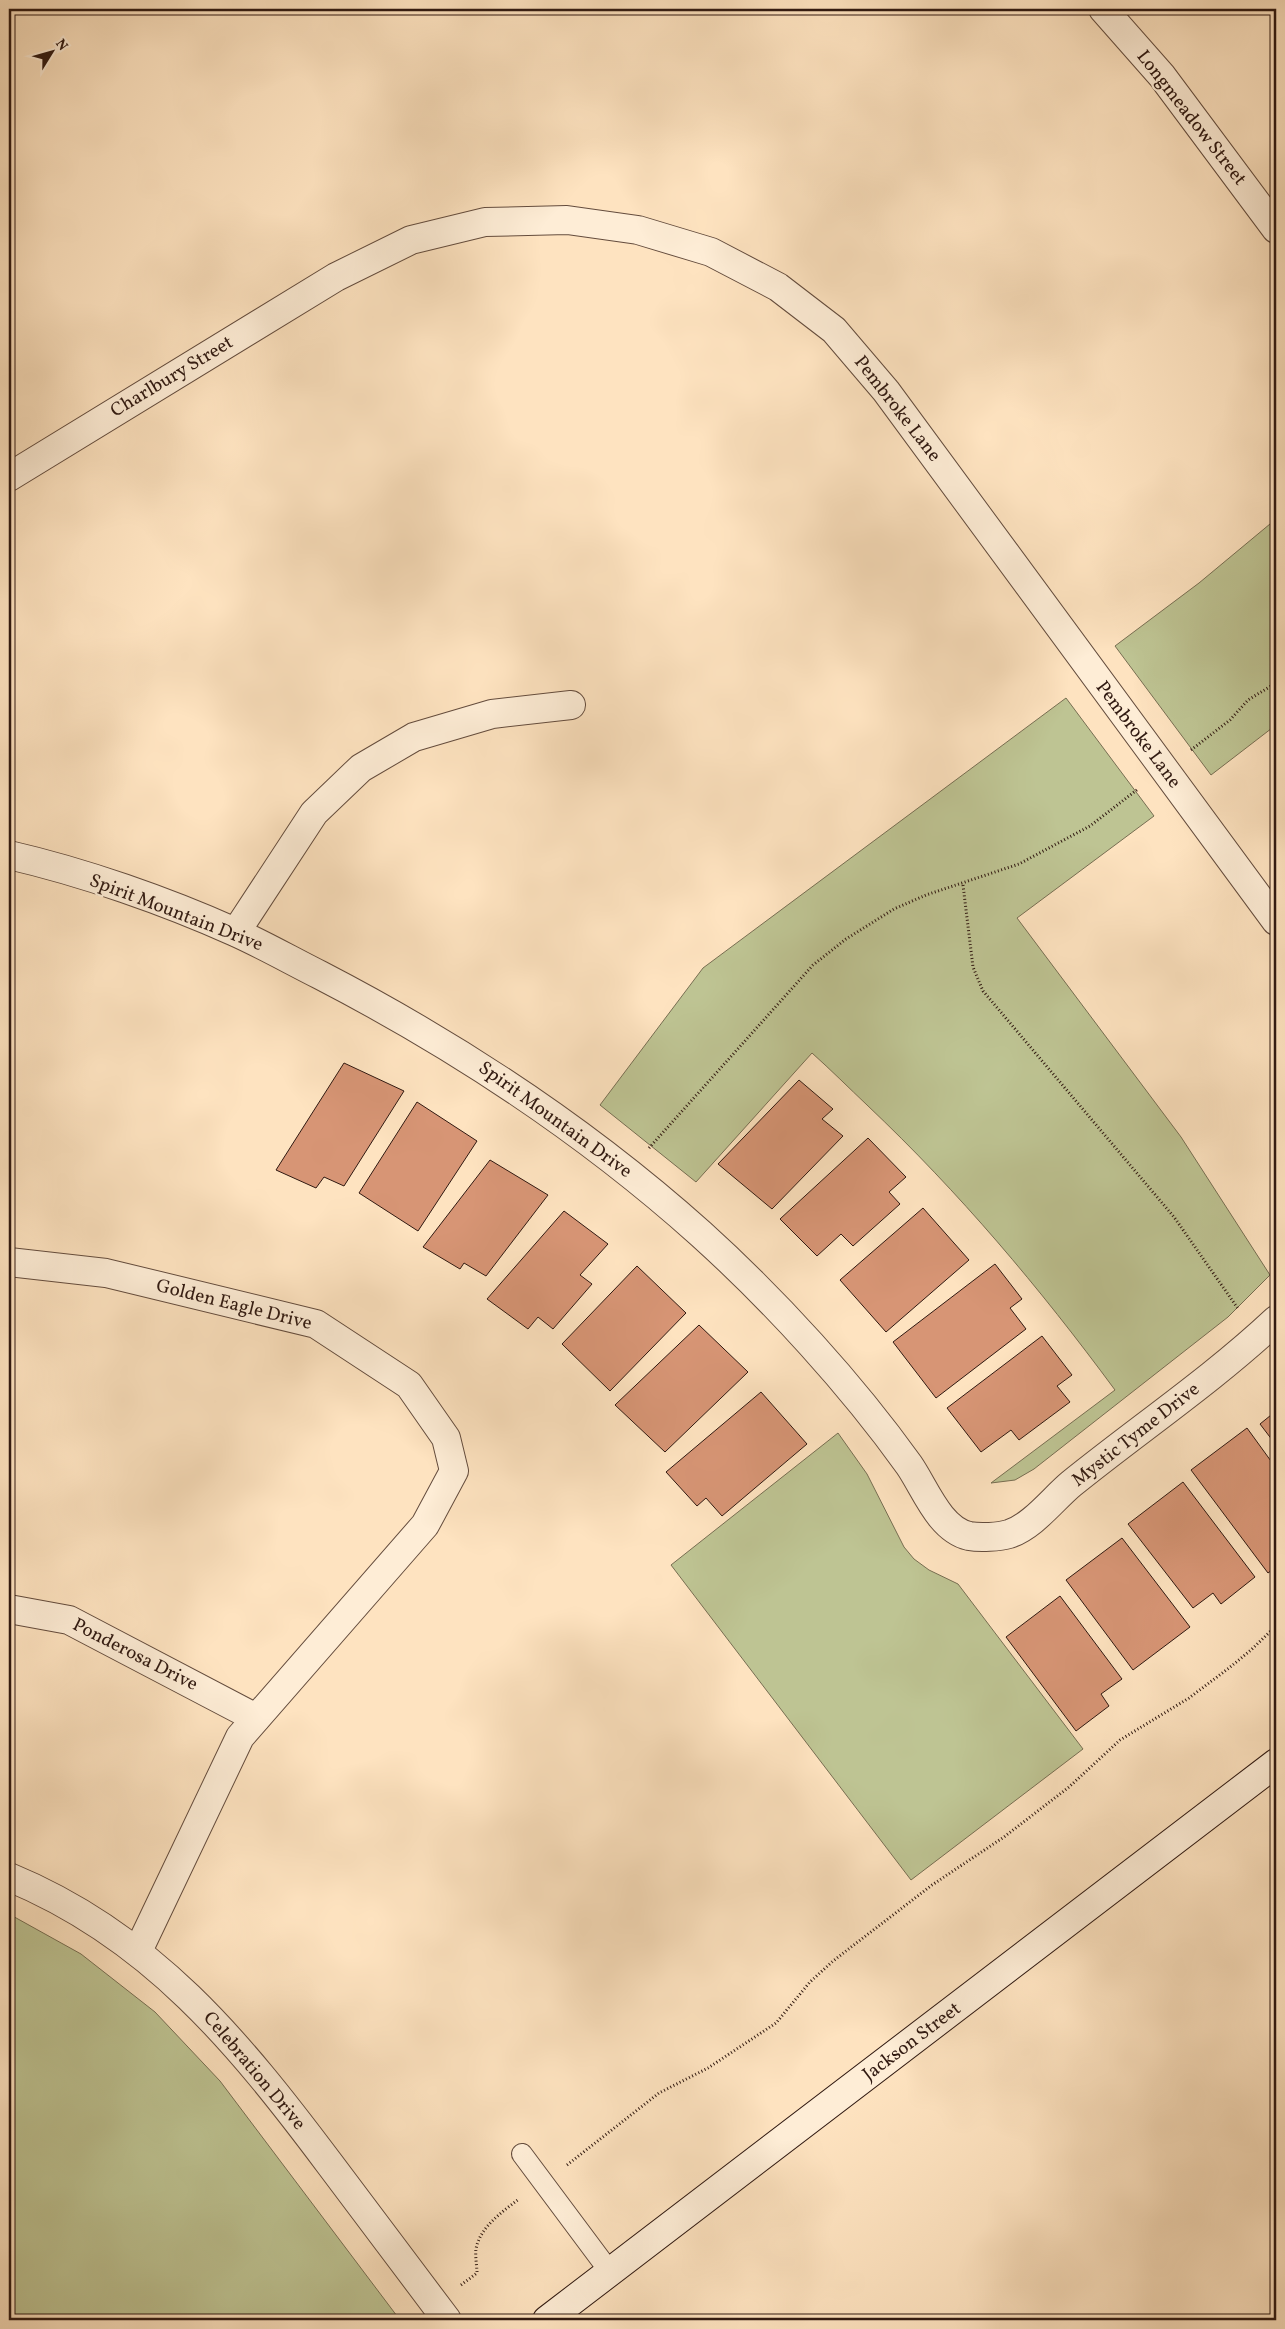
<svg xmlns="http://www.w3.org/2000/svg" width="1285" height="2329" font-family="Vollkorn,serif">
<rect width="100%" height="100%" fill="#fee3c0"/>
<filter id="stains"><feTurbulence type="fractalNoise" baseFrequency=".004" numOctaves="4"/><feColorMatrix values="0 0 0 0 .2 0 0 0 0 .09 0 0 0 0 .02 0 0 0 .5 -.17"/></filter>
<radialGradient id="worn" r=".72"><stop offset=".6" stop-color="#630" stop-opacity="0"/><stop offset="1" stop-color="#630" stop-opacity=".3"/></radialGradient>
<g fill="#bec493" stroke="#776e52">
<path d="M1276,519V725L1211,775L1115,646L1199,583Z"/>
<path d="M1066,698L1154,816L1017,918L1181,1137L1270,1275L1228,1317L1034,1469L1015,1480L991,1483L1115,1390C1039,1287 960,1193 867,1105C849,1088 831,1070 812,1053L696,1182L600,1105L703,968Z"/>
<path d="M838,1433L867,1474L904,1547L914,1559L929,1570L958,1584L1083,1749L911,1880L671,1565Z"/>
<path d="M9,1914L81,1954L155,2012L220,2081L400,2320H9Z"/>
</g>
<g fill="#d79575" stroke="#301911">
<path d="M344,1063L404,1091L344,1186L324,1177L316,1188L276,1170Z"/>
<path d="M799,1080L833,1109L822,1119L843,1136L772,1209L718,1164Z"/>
<path d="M417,1102L477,1141L418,1231L359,1193Z"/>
<path d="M868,1138L906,1177L889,1192L900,1204L853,1246L841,1234L817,1256L780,1219Z"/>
<path d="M490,1160L548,1195L486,1276L464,1263L460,1269L423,1247Z"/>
<path d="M923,1208L969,1260L886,1332L840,1280Z"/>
<path d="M564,1211L608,1244L580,1275L592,1284L553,1329L538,1317L528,1329L487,1299Z"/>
<path d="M995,1264L1022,1299L1010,1308L1026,1329L936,1398L893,1342Z"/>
<path d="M637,1266L686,1313L610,1391L562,1344Z"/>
<path d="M699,1325L748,1372L665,1452L615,1405Z"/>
<path d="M1042,1336L1072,1375L1057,1386L1070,1402L1019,1440L1011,1430L981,1452L947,1408Z"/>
<path d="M761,1392L807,1444L722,1516L706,1498L697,1506L666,1472Z"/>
<path d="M1276,1411V1445L1260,1424Z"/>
<path d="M1247,1428L1276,1468V1567L1268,1573L1191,1470Z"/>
<path d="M1183,1482L1255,1577L1221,1604L1213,1593L1193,1608L1128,1524Z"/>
<path d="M1122,1538L1190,1627L1133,1670L1066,1580Z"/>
<path d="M1060,1596L1122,1679L1101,1694L1109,1706L1076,1731L1006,1637Z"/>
</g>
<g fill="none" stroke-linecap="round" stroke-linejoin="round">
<defs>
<path id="service" d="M522,2154L610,2272"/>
<g id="minor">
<path d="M1103,9L1162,76L1276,229"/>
<path d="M9,477L336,277L411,240L485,222L567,220L638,230L711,252L778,287L834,330L886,391L1276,921"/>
<path d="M9,855C83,872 166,901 235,932C264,945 292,961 320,975C457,1046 586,1131 701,1234C775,1301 851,1384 909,1465C925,1488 939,1529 969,1536C980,1538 999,1537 1009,1534C1033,1526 1052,1500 1071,1484C1139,1429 1212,1380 1276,1320"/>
<path d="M236,932L314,813L361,768L414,737L492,714L571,705"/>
<path d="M9,1262L106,1273L316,1324L409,1385L446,1438L454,1471L425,1525L240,1737L138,1951"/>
<path d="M9,1609L69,1620L256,1718"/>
<path d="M9,1877C152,1936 239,2043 329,2163C368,2215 408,2268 447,2320"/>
</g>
<path id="secondary" d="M547,2320L1276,1763"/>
</defs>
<use href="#service" stroke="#644c3d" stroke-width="22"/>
<use href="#minor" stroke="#644c3d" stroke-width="30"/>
<use href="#secondary" stroke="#301911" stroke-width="30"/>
<g stroke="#301911" stroke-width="3" stroke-dasharray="1 2.5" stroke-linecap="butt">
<path d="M1191,750L1230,720L1248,700L1276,683"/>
<path d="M963,885L973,967L983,991L1174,1217L1239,1310"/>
<path d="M649,1148L813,965L846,939L894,909L926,895L1019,864L1090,826L1138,789"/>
<path d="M567,2165L659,2093L708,2068L776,2023L810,1982L833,1961L932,1885L1004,1837L1069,1787L1120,1740L1189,1698L1229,1668L1251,1650L1276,1626"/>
<path d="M461,2285L477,2273C477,2266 475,2257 476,2249C480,2227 502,2212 519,2199"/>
</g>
<use href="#service" stroke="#feedd6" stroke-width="20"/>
<use href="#minor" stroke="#feedd6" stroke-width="28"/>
<use href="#secondary" stroke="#feedd6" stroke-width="28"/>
</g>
<g text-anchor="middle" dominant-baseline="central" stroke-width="4.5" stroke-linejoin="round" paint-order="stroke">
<g font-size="19" fill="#301911" stroke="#feedd6">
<text transform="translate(1191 118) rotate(52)">Longmeadow Street</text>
<text transform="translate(172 377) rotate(-31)">Charlbury Street</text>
<text transform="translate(897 409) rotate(52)">Pembroke Lane</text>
<text transform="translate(1138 735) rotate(53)">Pembroke Lane</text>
<text transform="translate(176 913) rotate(21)">Spirit Mountain Drive</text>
<text transform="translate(555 1120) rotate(36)">Spirit Mountain Drive</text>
<text transform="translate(234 1305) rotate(14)">Golden Eagle Drive</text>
<text transform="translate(1136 1435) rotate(-38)">Mystic Tyme Drive</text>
<text transform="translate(135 1655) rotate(27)">Ponderosa Drive</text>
<text transform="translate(912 2042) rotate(-37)">Jackson Street</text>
<text transform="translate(254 2071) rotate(50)">Celebration Drive</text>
</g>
</g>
<rect width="1285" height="2329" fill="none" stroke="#fee3c0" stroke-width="30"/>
<rect x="10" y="10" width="1265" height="2309" fill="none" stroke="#301911" stroke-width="2.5"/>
<rect x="15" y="15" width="1255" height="2299" fill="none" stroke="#301911"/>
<g transform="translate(52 52) rotate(53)" stroke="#feedd6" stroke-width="4" paint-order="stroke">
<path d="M0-4L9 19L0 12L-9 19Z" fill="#301911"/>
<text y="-8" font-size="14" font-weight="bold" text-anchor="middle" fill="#301911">N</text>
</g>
<rect width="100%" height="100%" filter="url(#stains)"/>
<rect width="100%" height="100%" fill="url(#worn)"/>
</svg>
